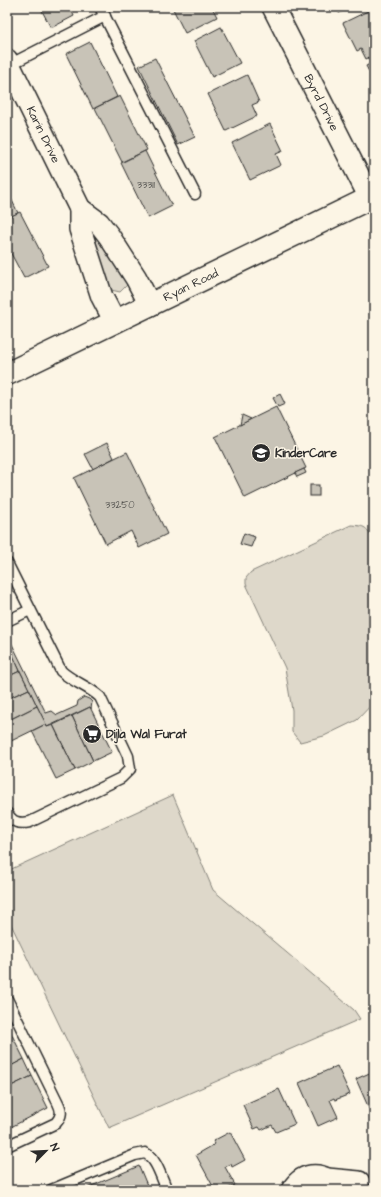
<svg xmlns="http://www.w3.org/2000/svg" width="381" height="1197" font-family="'Architects Daughter',sans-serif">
<rect width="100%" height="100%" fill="#fcf5e5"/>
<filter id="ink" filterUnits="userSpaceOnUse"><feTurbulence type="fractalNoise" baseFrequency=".025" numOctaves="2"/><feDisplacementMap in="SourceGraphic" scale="8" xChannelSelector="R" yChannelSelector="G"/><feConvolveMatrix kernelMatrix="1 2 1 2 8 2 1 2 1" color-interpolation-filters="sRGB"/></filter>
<g filter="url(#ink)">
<g fill="#ded8ca" stroke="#84827a">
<path d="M96,232L124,274L127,285L120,292L111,290L91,233Z"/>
<path d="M351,525C366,526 366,527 374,540V702L357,720L324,736L300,742L292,732V710L285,668L246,584V578L251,572Z"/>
<path d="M173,795L213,890L354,1010L360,1019L109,1128L7,916V871Z"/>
</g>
<g fill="#c8c3b7" stroke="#2b2b2b">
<path d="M40,7H70L74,16L51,28Z"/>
<path d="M172,7H212L217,17L185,33Z"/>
<path d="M336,7H351L339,13Z"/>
<path d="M374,8V55L366,59L361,49L357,51L343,23Z"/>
<path d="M221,27L240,63L212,77L194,41Z"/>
<path d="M90,42L117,97L93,109L66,54Z"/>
<path d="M155,58L195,137L178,145L139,66Z"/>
<path d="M374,62V81L366,66Z"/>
<path d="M247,75L259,102L252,105L257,116L226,131L208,94Z"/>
<path d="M120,96L147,150L122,162L95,108Z"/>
<path d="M270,124L283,151L276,154L281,165L250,180L232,143Z"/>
<path d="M145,151L172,206L148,218L121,163Z"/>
<path d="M7,190L18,213L7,218Z"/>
<path d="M20,212L48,266L24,278L7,246V218Z"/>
<path d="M280,394L285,404L278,407L273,398Z"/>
<path d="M276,407L306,468L245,498L215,437Z"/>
<path d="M242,415L251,419L240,425Z"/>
<path d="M107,443L114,458L93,469L85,454Z"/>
<path d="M127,452L167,534L139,548L131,531L106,544L74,478Z"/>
<path d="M304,469L306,473L297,477L295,473Z"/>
<rect x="310" y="485" width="9" height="11"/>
<path d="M244,533L255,537L251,547L240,544Z"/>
<path d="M7,634L46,713L52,711L57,715L77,706L78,701L84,697L89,699L92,702L91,709L90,707L47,727L7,644Z"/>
<path d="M12,653L20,671L7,677V655Z"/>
<path d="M20,671L29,689L7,699V677Z"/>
<path d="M29,689L37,706L7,721V699Z"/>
<path d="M37,706L46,724L7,743V721Z"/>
<path d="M90,707L112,752L93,761L72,716Z"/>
<path d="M72,716L93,761L75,770L53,725Z"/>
<path d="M46,724L47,727L53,725L75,770L56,779L32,731Z"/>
<path d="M7,1027H8L24,1059L7,1068Z"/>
<path d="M24,1059L32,1076L7,1088V1068Z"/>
<path d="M337,1066L350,1094L335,1100L334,1098L330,1100L338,1117L318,1126L299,1083Z"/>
<path d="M374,1071V1120L356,1079Z"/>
<path d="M32,1076L48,1108L7,1129V1088Z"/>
<path d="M279,1089L295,1124L276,1132L272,1125L261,1130L259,1127L254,1129L243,1105Z"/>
<path d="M230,1132L245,1160L232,1167L231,1164L225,1167L235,1185L225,1190H215L196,1155L215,1144L213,1141Z"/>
<path d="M139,1166L149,1190H82Z"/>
</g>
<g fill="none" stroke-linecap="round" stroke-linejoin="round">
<defs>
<g id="lane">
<path d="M100,7L195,194"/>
<path d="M9,65L105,16"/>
<path d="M7,563L61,671C73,682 88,686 100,697L128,756L130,769L121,778L30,822C19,824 13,823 7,813"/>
<path d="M7,621L30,610"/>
<path d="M7,999L58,1103C62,1111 62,1116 56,1123L7,1146"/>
<path d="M51,1190L135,1155L145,1153C157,1159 161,1177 167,1190"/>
</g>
<g id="street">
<path id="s1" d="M273,7L370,198"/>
<path id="s2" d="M7,60L80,209"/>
<path d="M115,322L102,297L80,229V209L99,223L109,236L136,278L150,305"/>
<path d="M327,1179L359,1182"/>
<path d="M292,1190C304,1171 325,1171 337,1190"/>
</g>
<g id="secondary">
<path id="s3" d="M7,374L374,196"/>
</g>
</defs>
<use href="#lane" stroke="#2b2b2b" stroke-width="13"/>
<use href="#street" stroke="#2b2b2b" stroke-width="24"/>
<use href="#secondary" stroke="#2b2b2b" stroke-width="25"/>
<use href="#lane" stroke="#fcf5e5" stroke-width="10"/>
<use href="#street" stroke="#fcf5e5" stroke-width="21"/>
<use href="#secondary" stroke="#fcf5e5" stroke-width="22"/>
</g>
</g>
<defs>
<symbol id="school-disc" viewBox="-11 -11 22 22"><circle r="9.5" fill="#2b2b2b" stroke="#fcf5e5"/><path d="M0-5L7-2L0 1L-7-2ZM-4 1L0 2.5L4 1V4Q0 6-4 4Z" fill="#fff"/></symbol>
<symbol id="supermarket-disc" viewBox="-11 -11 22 22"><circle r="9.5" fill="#2b2b2b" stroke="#fcf5e5"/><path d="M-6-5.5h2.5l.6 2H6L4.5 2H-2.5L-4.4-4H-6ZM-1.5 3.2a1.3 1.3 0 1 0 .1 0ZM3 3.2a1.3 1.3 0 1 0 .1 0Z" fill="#fff"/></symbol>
</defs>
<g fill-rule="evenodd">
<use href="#school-disc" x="250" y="442" width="22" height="22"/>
<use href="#supermarket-disc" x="81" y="723" width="22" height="22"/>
</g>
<g text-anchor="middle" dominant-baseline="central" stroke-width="3" stroke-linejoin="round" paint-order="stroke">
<g font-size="10" fill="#52514e">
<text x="146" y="185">33311</text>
<text x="120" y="505">33250</text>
</g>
<g font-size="12" fill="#2b2b2b" stroke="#fcf5e5">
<text stroke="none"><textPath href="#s1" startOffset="107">Byrd Drive</textPath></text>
<text stroke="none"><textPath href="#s2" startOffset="83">Karin Drive</textPath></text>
<text stroke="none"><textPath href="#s3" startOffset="204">Ryan Road</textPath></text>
</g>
<g font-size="12" font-weight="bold" fill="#2b2b2b" stroke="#fcf5e5" text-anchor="start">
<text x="275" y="453">KinderCare</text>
<text x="106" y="734">Dijla Wal Furat</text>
</g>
</g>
<rect width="381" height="1197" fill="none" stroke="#fcf5e5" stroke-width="24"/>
<rect x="12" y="12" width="357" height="1173" fill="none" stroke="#2b2b2b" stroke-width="1.5" filter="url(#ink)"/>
<g transform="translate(46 1151) rotate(66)" stroke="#fcf5e5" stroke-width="3" paint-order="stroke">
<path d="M0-3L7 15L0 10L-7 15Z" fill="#2b2b2b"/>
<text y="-6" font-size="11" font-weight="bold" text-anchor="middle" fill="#2b2b2b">N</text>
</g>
</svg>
